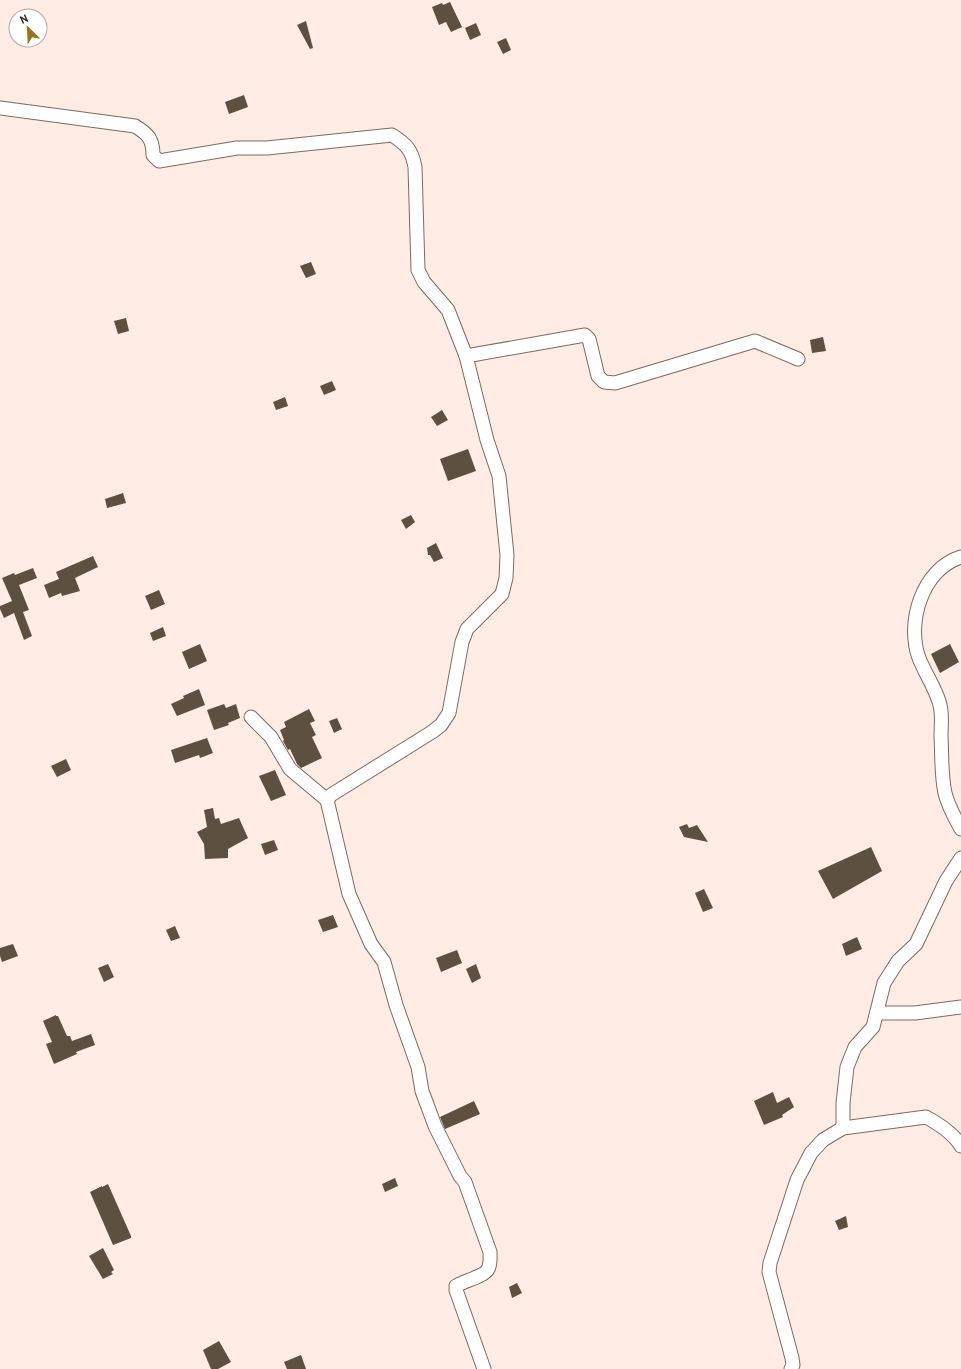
<svg xmlns="http://www.w3.org/2000/svg" width="961" height="1369" font-family="'PT Sans',sans-serif">
<rect width="100%" height="100%" fill="#ffece4"/>
<g fill="#5d5041">
<path d="M450,2L462,27L451,32L446,22L439,25L432,7L442,3L443,5Z"/>
<path d="M306,21L313,48L310,49L297,25Z"/>
<path d="M476,23L481,35L470,40L465,28Z"/>
<path d="M506,38L511,50L503,54L497,42Z"/>
<path d="M244,95L248,107L229,114L225,102Z"/>
<path d="M311,262L316,274L306,278L300,266Z"/>
<path d="M126,318L129,331L118,334L114,321Z"/>
<path d="M823,337L826,351L812,353L810,340Z"/>
<path d="M332,381L336,390L324,395L320,386Z"/>
<path d="M285,397L288,406L276,410L273,402Z"/>
<path d="M442,410L448,420L437,426L431,417Z"/>
<path d="M468,449L476,471L448,481L440,459Z"/>
<path d="M123,493L126,503L107,508L105,499Z"/>
<path d="M411,515L415,522L406,529L401,520Z"/>
<path d="M436,543L443,558L434,562L430,555H428L427,548Z"/>
<path d="M93,556L98,567L75,578L80,591L62,596L61,593L49,598L44,585L59,579L56,572Z"/>
<path d="M33,568L37,578L19,585L29,610L23,612L32,636L24,640L14,613L4,618L0,609V606L12,601L2,578L14,573L15,575Z"/>
<path d="M159,590L165,604L151,610L145,596Z"/>
<path d="M163,627L166,636L153,641L150,633Z"/>
<path d="M200,644L207,661L189,669L182,652Z"/>
<path d="M950,644L959,662L940,673L931,654Z"/>
<path d="M199,689L205,705L177,716L171,704L184,698L183,696Z"/>
<path d="M224,704L226,708L236,704L240,718L228,723L229,725L214,730L207,710Z"/>
<path d="M309,709L315,721L310,723L316,735L312,737L322,758L301,768L297,764L290,749L288,750L283,741L284,740L280,730L286,727L284,722Z"/>
<path d="M337,718L342,729L334,733L329,721Z"/>
<path d="M207,738L213,753L200,758L199,755L175,763L171,750Z"/>
<path d="M66,759L71,770L57,777L51,766Z"/>
<path d="M275,770L286,795L271,801L259,776Z"/>
<path d="M213,808L215,819L219,818L221,824L239,818L248,838L228,849V858L205,859L204,844L197,832L207,827L204,810Z"/>
<path d="M687,824L689,828L697,825L708,842L684,837L679,827Z"/>
<path d="M274,840L278,850L265,855L261,844Z"/>
<path d="M871,847L882,871L833,899L818,871Z"/>
<path d="M704,889L713,908L703,912L695,893Z"/>
<path d="M333,915L338,927L323,932L318,920Z"/>
<path d="M175,926L180,938L171,941L166,930Z"/>
<path d="M857,937L862,949L846,956L842,944Z"/>
<path d="M13,944L18,956L2,962L0,956V948Z"/>
<path d="M457,950L462,963L441,972L436,958Z"/>
<path d="M108,964L114,977L104,982L98,968Z"/>
<path d="M476,964L481,978L472,983L466,969Z"/>
<path d="M56,1015V1016H58L67,1036H70L72,1041L91,1034L95,1045L76,1052L77,1054L54,1064L46,1044L52,1042L43,1021Z"/>
<path d="M773,1092L777,1103L789,1097L794,1107L782,1115L783,1117L764,1125L754,1101Z"/>
<path d="M474,1101L480,1114L445,1129L440,1117Z"/>
<path d="M395,1178L398,1186L385,1192L382,1184Z"/>
<path d="M108,1184L131,1236V1238L113,1245L90,1192L102,1186V1187Z"/>
<path d="M846,1216L848,1227L839,1230L835,1221Z"/>
<path d="M103,1248L114,1270L111,1272L113,1274L103,1279L89,1256Z"/>
<path d="M517,1283L522,1293L512,1298L509,1287Z"/>
<path d="M219,1341L231,1362L218,1369H211L203,1350Z"/>
<path d="M301,1355L306,1369H287L284,1362Z"/>
</g>
<g fill="none" stroke-linecap="round" stroke-linejoin="round">
<defs>
<g id="street">
<path d="M0,108L135,126C148,134 153,139 153,155L159,161L237,148H267L392,135C406,144 412,150 415,167L418,270L424,282L448,310L466,356L487,440L499,476L507,555L506,578L502,594L467,629L462,642L449,713L441,725L432,732L331,795L327,800L349,894L371,944L384,962L396,1005L418,1067L422,1091L425,1099L435,1126L460,1176L465,1182L490,1252C490,1257 491,1264 488,1269C485,1276 464,1281 456,1286V1290L484,1369"/>
<path d="M466,356L585,335L589,339L598,376L604,382L615,383L755,341L798,359"/>
<path d="M961,557C922,569 906,623 919,658C925,674 940,695 941,711C942,719 941,728 941,736C942,754 941,775 945,793C948,806 955,818 961,829"/>
<path d="M251,717L271,737L290,769L327,800"/>
<path d="M877,1013H915L961,1007"/>
<path d="M843,1128V1103L847,1067L855,1047L873,1027L884,983L898,961L916,944L946,881L961,858"/>
<path d="M791,1369L793,1365L792,1358L769,1272L770,1263L797,1180L811,1153L823,1140L843,1128L926,1117C939,1124 953,1133 961,1146"/>
</g>
</defs>
<use href="#street" stroke="#7d6a61" stroke-width="15"/>
<use href="#street" stroke="#fff" stroke-width="13"/>
</g>
<g transform="translate(28 28) rotate(336)"><circle r="19" fill="#fefefe" stroke="#aca8a6"/>
<path d="M0-3L7 15L0 10L-7 15Z" fill="#95741c"/>
<text y="-6" font-size="11" font-weight="bold" text-anchor="middle" fill="#302723">N</text>
</g>
</svg>
